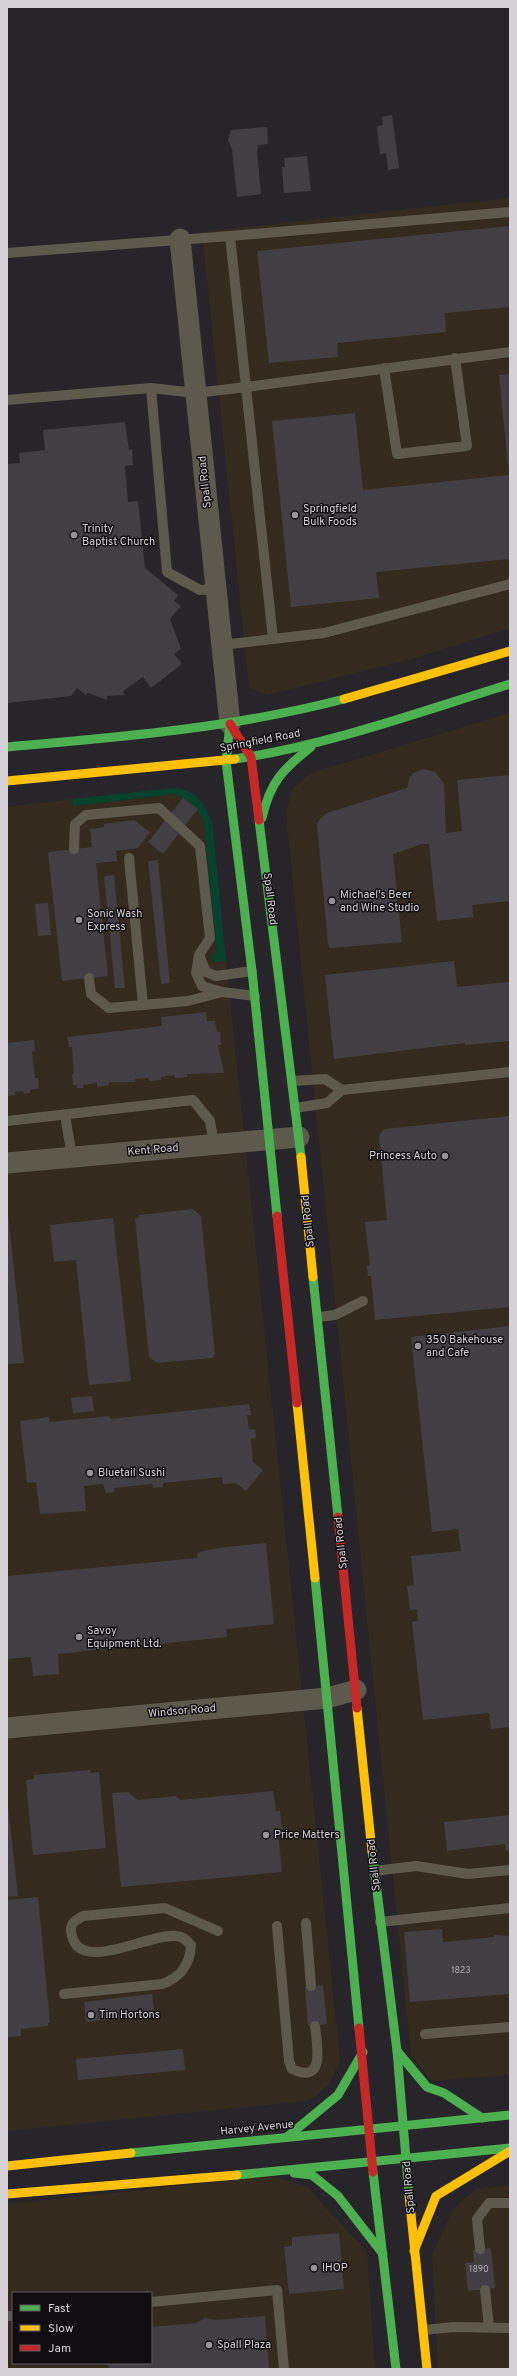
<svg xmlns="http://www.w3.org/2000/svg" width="517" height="2376" font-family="Overpass,sans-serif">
<rect width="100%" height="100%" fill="#28252a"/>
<g fill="#342b1e" fill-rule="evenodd">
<path d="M510,198V628L412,659L267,695L249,687L202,232Z"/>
<path d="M510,713V2075L433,2081L411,2056L286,813L292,789L311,773Z"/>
<path d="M174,794L189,800L199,809L204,823L217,953L212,955V962L226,961L340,2060L329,2084L315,2097L305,2101L7,2131V807L72,799L73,806Z"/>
<path d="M271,2176L307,2187L367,2252L375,2369H7V2204ZM13,2293H151V2363H13Z"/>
<path d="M510,2185V2369H438L432,2254L454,2208L476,2189Z"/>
</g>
<path fill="#07422d" d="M173,788C196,790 203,802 212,822L226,961L212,962V955L217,953L204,823C198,806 191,801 174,794L73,806L72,799Z"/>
<g fill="#413f43">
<path d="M392,115L399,168L388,170L386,153L380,154L377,126L383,125L382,117Z"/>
<path d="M267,127L268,144L258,145L257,152L261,194L237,197L232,149L228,140L231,130Z"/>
<path d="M307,156L311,191L284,193L282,167H285L284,158Z"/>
<path d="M510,226V307L445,313L446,332L337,343L338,357L269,363L257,251Z"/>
<path d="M510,374V559L376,572L379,598L291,607L272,421L355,413L363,490L509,475L499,375Z"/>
<path d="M125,422L129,450L132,449L133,465L125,466L128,502L138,501L145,568L178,595L174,601L181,606L170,619L181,649L174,654L182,664L151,688L143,677L123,691L125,695L107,696V700L88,693L86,695L77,688L71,696L7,703V464L20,463L19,453L45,450L43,430Z"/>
<path d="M424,769L435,772L444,783L446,833L462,831L457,780L510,775V901L472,905L473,917L437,921L429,844H422L393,854L402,942L330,948L328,944L317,825L319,820L327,813L407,788L410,777L413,773Z"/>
<path d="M183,798L198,809L163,854L148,842Z"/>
<path d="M134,820L150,832L138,848L116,851L117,861L96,863L108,976L62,981L48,852L92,847L90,829L104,827V824Z"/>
<path d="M158,860L170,983L161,984L148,861Z"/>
<path d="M114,875L125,988H115L104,876Z"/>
<path d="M48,903L51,935L38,936L35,904Z"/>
<path d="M454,961L457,987L510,982V1041L465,1045V1043L334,1059L325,975Z"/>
<path d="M206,1012L207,1021H215L217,1032H220L221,1045H218L224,1073L187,1074L188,1077L175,1078L174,1075L161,1077V1080L149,1081L148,1078L135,1079L136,1082H109V1085L97,1087V1083L83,1085V1088H77V1085H73L72,1074H74L72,1047H69L67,1037L162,1026L161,1017Z"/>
<path d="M34,1040L35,1051H32L35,1078H38L39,1088L30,1090V1093L24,1094L23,1091L15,1092L16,1095L7,1096V1043Z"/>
<path d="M510,1116V1307L375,1320L371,1276H368L367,1266L370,1265L365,1222L387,1220L379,1136L384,1129Z"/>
<path d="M193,1209L201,1216L215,1354L212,1358L157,1363L149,1357L135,1218H138L139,1215Z"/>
<path d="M8,1213L24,1363L7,1364V1214Z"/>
<path d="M113,1218L131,1381L89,1385L76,1260L54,1262L50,1225Z"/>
<path d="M510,1326V1727L491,1729L489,1713L423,1720L412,1622L418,1621L417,1609L410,1610L407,1586L414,1585L411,1556L461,1551L458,1529L432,1532L411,1337Z"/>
<path d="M92,1396L94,1411L73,1413L71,1398Z"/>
<path d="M249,1404L251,1415H247L249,1429H255L256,1438L251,1439L253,1462L263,1470L246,1491L236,1483L223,1484L222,1477L163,1483V1487L153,1488L152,1484L114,1488V1492L106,1493L103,1484L84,1486L86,1511L40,1514L36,1482L27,1483L20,1421L49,1417V1422L110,1416V1419Z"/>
<path d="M266,1543L274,1624L226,1629L227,1637L58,1654L59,1674L33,1676L31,1657L7,1659V1576L198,1558L197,1553L217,1548Z"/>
<path d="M90,1770V1773L99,1772L106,1848L33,1855L26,1780L34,1779V1775Z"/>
<path d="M273,1791L276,1811H280L282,1832H278L282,1872L121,1887L112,1793L128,1792L138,1800L176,1796L180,1800Z"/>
<path d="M7,1796L18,1896L7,1897Z"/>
<path d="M510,1815V1850L506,1851L505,1844L447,1851L444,1822Z"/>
<path d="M38,1897L50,2022L48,2023V2026L21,2029V2036L7,2037V1900Z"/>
<path d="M442,1929L443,1942L494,1937V1935L510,1936V1994L410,2002L404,1932Z"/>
<path d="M323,1985L327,2024L308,2026L305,1987Z"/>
<path d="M152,1994L155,2015L86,2022L84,2002Z"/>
<path d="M183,2049L185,2070L78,2080L76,2059Z"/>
<path d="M339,2233L344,2289L289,2294L284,2247L292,2246V2237Z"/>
<path d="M491,2248L495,2288L468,2291L465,2263L474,2262L473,2250Z"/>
<path d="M265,2316L269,2369H109L107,2363H151V2327L196,2323L205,2318L215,2320Z"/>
</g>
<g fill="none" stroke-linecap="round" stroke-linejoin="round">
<g stroke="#5e594d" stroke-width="10">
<path d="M230,236L510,212"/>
<path d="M7,253L230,236L246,387L510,352"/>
<path d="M384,368L397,454L467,446L455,358"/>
<path d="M151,388L167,572L200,590L216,589"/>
<path d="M7,400L151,388L196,393L246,387L273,639"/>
<path d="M222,645L324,633L510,584"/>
<path d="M74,849L75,824L86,815L159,808L200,846L210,938L199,955L206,972L216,976L252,971"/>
<path d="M129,858L143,1005"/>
<path d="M199,955L196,973L202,986L222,992L255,996"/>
<path d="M89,978L91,994L109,1008L188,1001L222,992"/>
<path d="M292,1081L325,1079L342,1090"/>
<path d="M295,1108L327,1103L342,1090L510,1072"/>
<path d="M65,1115L72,1157"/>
<path d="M7,1121L193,1100L210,1121L214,1144"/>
<path d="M318,1317L335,1315L363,1301"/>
<path d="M374,1871L416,1866L468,1874L510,1870"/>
<path d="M380,1922L510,1908"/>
<path d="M306,1923L311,1986"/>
<path d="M277,1926L289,2061L292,2069C326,2085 317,2045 315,2026"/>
<path d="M64,1994L162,1984C181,1977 190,1965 191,1945C187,1941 183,1936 176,1936C147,1933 76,1977 71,1931C70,1923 76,1920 83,1916L165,1908L218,1931"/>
<path d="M425,2034L510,2027"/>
<path d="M480,2249L477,2219L489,2203H510"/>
<path d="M485,2290L489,2327"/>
<path d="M151,2302L277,2290L284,2369"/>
<path d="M7,2316H13"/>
<path d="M423,2330L454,2327L510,2328"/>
</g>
<g stroke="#5e594d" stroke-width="21">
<path d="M180,239L230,724"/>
<path d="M7,1163L299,1137"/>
<path d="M7,1728L327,1698L356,1690"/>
</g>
<g stroke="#4caf50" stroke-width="9">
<path d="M230,724L226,761L252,971L277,1216"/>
<path d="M7,747C121,737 233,728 344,699"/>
<path d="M235,759C326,746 422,711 510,684"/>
<path d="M262,818C270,782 283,769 311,747"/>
<path d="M259,820L301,1157"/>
<path d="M313,1277L338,1517"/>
<path d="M315,1578L359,2028"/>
<path d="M372,1851L397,2051L409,2195"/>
<path d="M397,2051L427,2087L444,2093L482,2118"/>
<path d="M287,2137L338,2095L363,2052"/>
<path d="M131,2153L510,2115"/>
<path d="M373,2172L396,2369"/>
<path d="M294,2173L312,2175L338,2196L383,2254"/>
<path d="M237,2175L510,2148"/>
</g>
<g stroke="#ffc107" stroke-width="9">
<path d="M344,699L510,651"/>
<path d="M7,781L235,759"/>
<path d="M301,1157L313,1277"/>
<path d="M297,1403L315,1578"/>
<path d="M357,1708L372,1851"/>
<path d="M7,2166L131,2153"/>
<path d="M7,2194L237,2175"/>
<path d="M409,2195L427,2369"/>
<path d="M414,2251L436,2196L510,2151"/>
</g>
<g stroke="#c62828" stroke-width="9">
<path d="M230,724L251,757L259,820"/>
<path d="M277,1216L297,1403"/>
<path d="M338,1517L357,1708"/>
<path d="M359,2028L373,2172"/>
</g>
</g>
<g fill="#98959a" stroke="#110e11" stroke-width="1.5">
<circle cx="295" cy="515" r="4"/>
<circle cx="74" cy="535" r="4"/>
<circle cx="332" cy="901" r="4"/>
<circle cx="79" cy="920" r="4"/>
<circle cx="445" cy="1156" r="4"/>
<circle cx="418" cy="1346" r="4"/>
<circle cx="90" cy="1473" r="4"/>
<circle cx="79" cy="1637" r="4"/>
<circle cx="266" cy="1835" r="4"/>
<circle cx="91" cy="2015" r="4"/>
<circle cx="314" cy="2268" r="4"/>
<circle cx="209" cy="2345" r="4"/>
</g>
<g text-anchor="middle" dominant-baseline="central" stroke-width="3" stroke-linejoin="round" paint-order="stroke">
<g font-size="9" fill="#b0acb1">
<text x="461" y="1970">1823</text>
<text x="479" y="2269">1890</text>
</g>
<g font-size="11" fill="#d5d1d6" stroke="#110e11">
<text transform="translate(205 482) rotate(-96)">Spall Road</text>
<text transform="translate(260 741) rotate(-11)">Springfield Road</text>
<text transform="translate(270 899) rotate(83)">Spall Road</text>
<text transform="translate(153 1150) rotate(-5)">Kent Road</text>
<text transform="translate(308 1221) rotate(-96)">Spall Road</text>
<text transform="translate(341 1543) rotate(-96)">Spall Road</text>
<text transform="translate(182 1711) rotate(-5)">Windsor Road</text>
<text transform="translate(374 1865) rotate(-96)">Spall Road</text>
<text transform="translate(257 2128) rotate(-6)">Harvey Avenue</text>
<text transform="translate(409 2187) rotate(-95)">Spall Road</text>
</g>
<g font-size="11" fill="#d5d1d6" stroke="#110e11" text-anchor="start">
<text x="303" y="509">Springfield<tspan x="303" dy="13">Bulk Foods</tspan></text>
<text x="82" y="529">Trinity<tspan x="82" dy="13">Baptist Church</tspan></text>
<text x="340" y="895">Michael's Beer<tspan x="340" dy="13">and Wine Studio</tspan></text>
<text x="87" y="914">Sonic Wash<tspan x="87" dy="13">Express</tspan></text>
<text x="437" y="1156" text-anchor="end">Princess Auto</text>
<text x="426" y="1340">350 Bakehouse<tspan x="426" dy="13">and Cafe</tspan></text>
<text x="98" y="1473">Bluetail Sushi</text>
<text x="87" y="1631">Savoy<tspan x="87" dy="13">Equipment Ltd.</tspan></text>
<text x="274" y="1835">Price Matters</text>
<text x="99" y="2015">Tim Hortons</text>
<text x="322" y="2268">IHOP</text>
<text x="217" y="2345">Spall Plaza</text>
</g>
</g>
<rect width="517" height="2376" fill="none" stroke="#d5d1d6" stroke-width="16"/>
<rect x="12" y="2292" width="140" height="72" fill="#110e11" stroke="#5f5c60"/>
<rect x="20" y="2305" width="20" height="6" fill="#4caf50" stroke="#5f5c60"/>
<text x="48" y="2312" font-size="12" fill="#d5d1d6">Fast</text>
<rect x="20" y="2325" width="20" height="6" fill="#ffc107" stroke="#5f5c60"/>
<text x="48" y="2332" font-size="12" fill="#d5d1d6">Slow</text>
<rect x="20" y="2345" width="20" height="6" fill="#c62828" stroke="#5f5c60"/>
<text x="48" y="2352" font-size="12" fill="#d5d1d6">Jam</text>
</svg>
